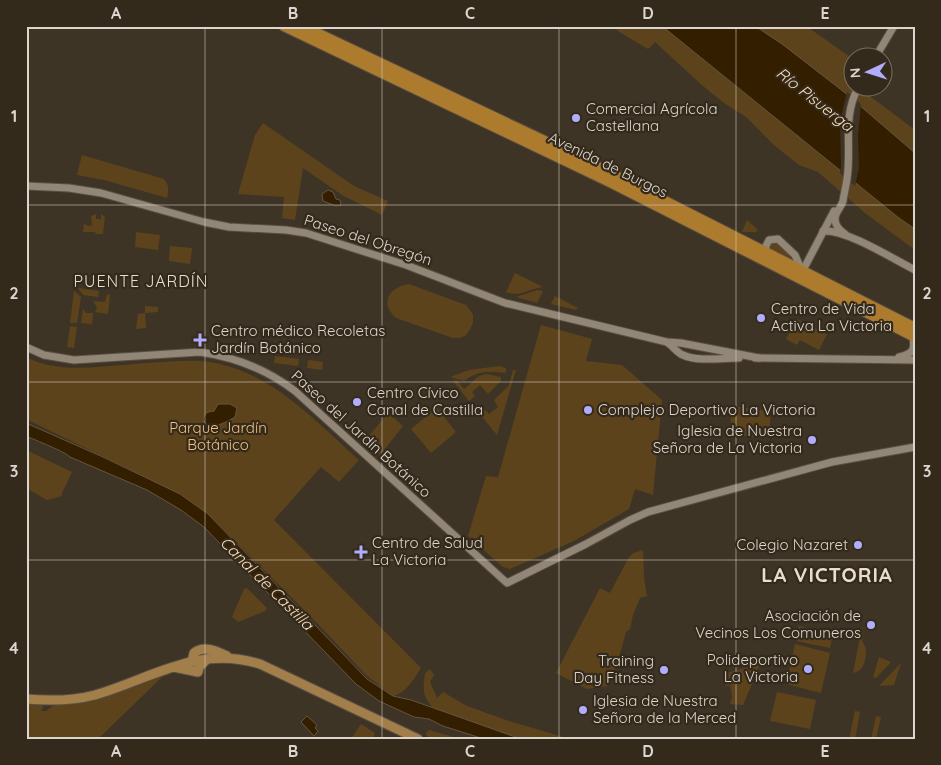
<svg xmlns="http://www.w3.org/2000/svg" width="941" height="765" viewBox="0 0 941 765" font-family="Quicksand,sans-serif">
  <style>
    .green { fill: #5d431c }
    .water { fill: #331e00; stroke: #66553e }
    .pier { fill: #3e3426 }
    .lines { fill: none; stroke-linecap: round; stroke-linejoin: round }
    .minor-casing { stroke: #594f44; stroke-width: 9 }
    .major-casing { stroke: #594f44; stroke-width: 11 }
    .highway-casing { stroke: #594f44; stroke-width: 12 }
    .minor { stroke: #928676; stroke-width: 7 }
    .major { stroke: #a27f4a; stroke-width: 9 }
    .highway { stroke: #ac7b2d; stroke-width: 10 }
    .grid { fill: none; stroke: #ddd6ce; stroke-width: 1; stroke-opacity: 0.55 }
    .poi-dot { fill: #b0aefa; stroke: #342a1c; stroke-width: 2 }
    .labels { text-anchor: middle; stroke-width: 4.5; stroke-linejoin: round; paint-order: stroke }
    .poi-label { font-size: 15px; fill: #ddd6ce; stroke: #342a1c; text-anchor: start }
    .street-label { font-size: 15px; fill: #ddd6ce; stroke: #342a1c }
    .park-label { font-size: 15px; fill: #f0c17e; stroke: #342a1c }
    .water-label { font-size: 16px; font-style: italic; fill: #f9dcb5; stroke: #342a1c }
    .neighbourhood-label { font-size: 16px; letter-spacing: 1px; fill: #eaddcc; stroke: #342a1c }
    .district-label { font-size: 20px; font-weight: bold; letter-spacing: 1px; fill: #eaddcc; stroke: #342a1c }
    .neatline { fill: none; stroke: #ddd6ce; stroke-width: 2 }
    .grid-label { font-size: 16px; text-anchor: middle; font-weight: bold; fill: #ddd6ce }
  </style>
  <rect width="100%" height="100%" fill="#3e3426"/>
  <g class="green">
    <polygon points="614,26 662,26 899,218 915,229 915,250 865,213 818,172 799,165 775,146 746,117 724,103 703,86 655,42 648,49 618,31"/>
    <path d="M 755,26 L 806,26 L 853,59 L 853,75 L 850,81 L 853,83 L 854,88 L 859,88 L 915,130 L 915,153 C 863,109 812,64 755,26 Z"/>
    <polygon points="263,123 354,186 388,201 382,215 342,195 303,168 295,220 282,218 284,197 238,194 255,135"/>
    <path d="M 82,155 L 164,179 C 169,185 169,190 167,198 L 104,180 L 77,175 Z"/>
    <path d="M 596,163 C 621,169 649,182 668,199 Z"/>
    <polygon points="96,214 96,219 101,219 101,214 105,217 103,234 97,234 94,232 83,232 84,224 89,226 92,225 91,216"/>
    <polygon points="747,220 758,230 756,232 742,232"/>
    <polygon points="136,232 160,235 158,250 135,247"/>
    <polygon points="774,242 778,243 794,258 794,262 769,251 772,243"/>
    <polygon points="170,246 192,248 190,264 169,261"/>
    <path d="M 515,273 L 543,287 C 530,288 518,298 506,292 Z"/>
    <path d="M 409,284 L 466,305 L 470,310 L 473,315 L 473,323 L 469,331 L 465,336 L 459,338 L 453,338 L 396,318 C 379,303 389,287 409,284 Z"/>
    <polygon points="78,288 99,291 98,297 83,295"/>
    <polygon points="537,290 543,291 537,303 516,297"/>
    <polygon points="74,291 81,297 77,323 70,323"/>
    <polygon points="107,294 110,295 108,314 95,312 97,307 93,301 105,302"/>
    <polygon points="555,296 578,308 576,310 551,304"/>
    <polygon points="145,306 158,307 158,312 145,313 146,328 136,329 138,314 145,313"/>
    <polygon points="83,309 86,313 93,313 92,324 81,323"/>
    <polygon points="797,319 827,334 819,350 800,340 797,345 786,339"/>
    <polygon points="541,325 592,339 586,361 622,365 662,400 653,495 635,489 629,509 574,541 510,569 503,567 468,536 486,476 498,477"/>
    <polygon points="70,326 77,327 74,348 67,347"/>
    <polygon points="275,356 299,359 298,366 274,363"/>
    <path d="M 26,357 C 57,373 91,367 124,365 C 149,363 175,360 200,361 C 266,366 313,419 359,460 L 339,482 L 321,467 L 274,520 L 421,668 C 414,679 406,693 393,696 L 367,676 L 317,623 L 208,514 L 180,494 L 26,419 Z"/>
    <polygon points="308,360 323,362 322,370 307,368"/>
    <path d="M 499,366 L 506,368 L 506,373 C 489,371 478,370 464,381 L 450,377 L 469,370 Z"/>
    <polygon points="513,370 516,370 497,435 478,412 483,408 489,414 498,407 494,400 509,385"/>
    <path d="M 487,374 L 501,377 L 501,381 L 488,394 L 480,385 L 472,392 L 475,396 L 469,401 L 453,381 L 457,380 L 464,389 C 473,383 475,375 487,374 Z"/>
    <path d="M 739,407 L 769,411 C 771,416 770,421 770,427 C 768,443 748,436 736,435 C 728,429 729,410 739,407 Z"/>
    <polygon points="437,408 456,432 431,453 411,429"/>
    <polygon points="388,413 403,426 380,455 364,442"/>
    <polygon points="26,450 72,472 62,493 62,496 47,500 26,488"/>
    <polygon points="643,550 644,578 647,596 640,598 633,615 630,629 626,632 619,658 608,686 587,689 556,673 600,588 610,593 629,557 633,553"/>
    <polygon points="247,588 267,608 265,611 238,622 232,617 244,589"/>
    <polygon points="799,626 833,634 830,648 796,641"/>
    <path d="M 862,627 C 863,632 863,634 862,639 C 862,643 866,646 866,650 C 866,660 864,671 853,673 Z"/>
    <polygon points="795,644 830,653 821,693 786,684"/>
    <polygon points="879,657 891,662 876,678 873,677"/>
    <polygon points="755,658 759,667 743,705 730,704 732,697 730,685 726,686 722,674 753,666 751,660"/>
    <polygon points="901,663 894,685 879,686"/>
    <path d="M 430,669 L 434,675 L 430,682 L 437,698 L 443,692 L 467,706 L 509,721 L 570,739 L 521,739 L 433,708 C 422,695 423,690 425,673 Z"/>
    <polygon points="171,670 170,674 162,677 98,739 26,739 26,701 42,705 43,707 41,711 46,711 54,705 66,703"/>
    <polygon points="777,692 816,700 810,729 770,721"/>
    <polygon points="855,711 860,712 855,739 849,739"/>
    <polygon points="876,716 881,717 876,739 871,739"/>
    <polygon points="361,724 375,733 373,739 351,739"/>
    <polygon points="429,730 460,739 431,739 427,736 426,733"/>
  </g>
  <g class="water">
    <polygon points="662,26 755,26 782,44 844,92 915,153 915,229 899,218"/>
    <polygon points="328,190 333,192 336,199 340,200 341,205 336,206 323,201 322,194"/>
    <path d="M 218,404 L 230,404 L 237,408 L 235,417 C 226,422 216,428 206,425 L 203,419 C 205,412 208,412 214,411 Z"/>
    <path d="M 26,423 L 105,458 L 180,494 L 208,514 L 367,679 L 393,696 L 411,700 L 521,739 L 484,739 L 443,726 L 429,719 L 414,717 L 379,701 L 356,684 L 204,527 L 181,510 L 147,490 L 70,457 C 66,452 35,440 26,436 Z"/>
    <polygon points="307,716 317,725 315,728 318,731 314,736 301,722"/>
  </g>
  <polygon class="pier" points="847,92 861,104 858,135 859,167 855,186 840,173 841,166 840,121"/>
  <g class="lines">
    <g class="minor-casing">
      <g id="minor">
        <polyline points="875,58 894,26"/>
        <polyline points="26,186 69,188 101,193 204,222 229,227 286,230 306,233 406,265 505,303 667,342 681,343 759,358"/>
        <path d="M 823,231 C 846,229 893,259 915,270"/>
        <path d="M 845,234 C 839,230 835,226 835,219 C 835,212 841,208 843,201 C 844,194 846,186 847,179 C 852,148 842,117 858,88"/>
        <polyline points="765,254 766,246 769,240 778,239 795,255 802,271"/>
        <polyline points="801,274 834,211"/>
        <path d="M 668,343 C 673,346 677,353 683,355 C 697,362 724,358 739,358"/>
        <path d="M 26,347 L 44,355 L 74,360 L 200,352 C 235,357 266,369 295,391 L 507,583 L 586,544 L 630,520 L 648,512 L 832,462 L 915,447"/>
        <path d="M 899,357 C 913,354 915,350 913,337"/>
        <polyline points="755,358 915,360"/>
      </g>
    </g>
    <g class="major-casing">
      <g id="major">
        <path d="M 192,661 L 194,653 C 204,645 216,651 227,656"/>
        <polyline points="174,667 198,672 199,667 207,659"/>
        <path d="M 26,699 C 49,701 72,701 95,695 C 153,678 197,645 260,664 L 418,739"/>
      </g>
    </g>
    <g class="highway-casing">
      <g id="highway">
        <polyline points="284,26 610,182 915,337"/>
        <polyline points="302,26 572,154 915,328"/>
      </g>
    </g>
    <use href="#minor" class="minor"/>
    <use href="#major" class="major"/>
    <use href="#highway" class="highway"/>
  </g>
  <path class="grid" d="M 205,26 L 205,739M 382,26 L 382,739M 559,26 L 559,739M 736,26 L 736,739M 26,205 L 915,205M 26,382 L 915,382M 26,560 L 915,560"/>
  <g class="poi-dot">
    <circle cx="576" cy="118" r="5"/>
    <circle cx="761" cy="318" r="5"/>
    <path d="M197.5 332.5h5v5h5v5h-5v5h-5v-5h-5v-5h5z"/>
    <circle cx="357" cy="402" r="5"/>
    <circle cx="588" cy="410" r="5"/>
    <circle cx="812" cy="440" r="5"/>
    <circle cx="858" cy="545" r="5"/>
    <path d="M358.5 544.5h5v5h5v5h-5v5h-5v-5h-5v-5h5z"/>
    <circle cx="871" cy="625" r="5"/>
    <circle cx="808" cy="669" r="5"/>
    <circle cx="664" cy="670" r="5"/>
    <circle cx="583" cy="710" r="5"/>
  </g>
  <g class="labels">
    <g class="poi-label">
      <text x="586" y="114">Comercial Agrícola<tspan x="586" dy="17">Castellana</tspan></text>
      <text x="771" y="314">Centro de Vida<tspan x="771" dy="17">Activa La Victoria</tspan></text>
      <text x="211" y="336">Centro médico Recoletas<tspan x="211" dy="17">Jardín Botánico</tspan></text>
      <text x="367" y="398">Centro Cívico<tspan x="367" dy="17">Canal de Castilla</tspan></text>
      <text x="598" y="415">Complejo Deportivo La Victoria</text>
      <text x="802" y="436" text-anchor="end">Iglesia de Nuestra<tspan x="802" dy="17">Señora de La Victoria</tspan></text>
      <text x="372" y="548">Centro de Salud<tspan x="372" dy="17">La Victoria</tspan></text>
      <text x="848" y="550" text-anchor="end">Colegio Nazaret</text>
      <text x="861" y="621" text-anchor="end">Asociación de<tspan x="861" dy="17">Vecinos Los Comuneros</tspan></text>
      <text x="798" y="665" text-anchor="end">Polideportivo<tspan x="798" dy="17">La Victoria</tspan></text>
      <text x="654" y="666" text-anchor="end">Training<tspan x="654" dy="17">Day Fitness</tspan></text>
      <text x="593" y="706">Iglesia de Nuestra<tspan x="593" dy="17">Señora de la Merced</tspan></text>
    </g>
    <g class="street-label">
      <text transform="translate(608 165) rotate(26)" y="5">Avenida de Burgos</text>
      <text transform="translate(368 240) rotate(18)" y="5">Paseo del Obregón</text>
      <text transform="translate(361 434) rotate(42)" y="5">Paseo del Jardín Botánico</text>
    </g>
    <g class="park-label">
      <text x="218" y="433">Parque Jardín<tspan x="218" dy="17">Botánico</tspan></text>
    </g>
    <g class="water-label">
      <text transform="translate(815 99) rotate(38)" y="6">Río Pisuerga</text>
      <text transform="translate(267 583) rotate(45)" y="6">Canal de Castilla</text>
    </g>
    <g class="neighbourhood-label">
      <text x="141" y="287">PUENTE JARDÍN</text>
    </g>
    <g class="district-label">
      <text x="827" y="582">LA VICTORIA</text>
    </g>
  </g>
  <rect width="941" height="765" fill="none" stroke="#342a1c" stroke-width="55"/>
  <g transform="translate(868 72) rotate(266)"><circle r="24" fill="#342a1c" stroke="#786f63"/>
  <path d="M0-4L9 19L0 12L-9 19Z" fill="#b0aefa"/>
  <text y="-8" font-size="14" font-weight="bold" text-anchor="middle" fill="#ddd6ce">N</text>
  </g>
  <rect x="28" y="28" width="886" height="710" class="neatline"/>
  <g class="grid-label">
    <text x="116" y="19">A</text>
    <text x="293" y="19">B</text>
    <text x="470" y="19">C</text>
    <text x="648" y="19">D</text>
    <text x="825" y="19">E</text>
    <text x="14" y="122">1</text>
    <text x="927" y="122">1</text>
    <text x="14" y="299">2</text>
    <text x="927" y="299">2</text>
    <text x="14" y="477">3</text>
    <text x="927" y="477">3</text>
    <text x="14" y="654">4</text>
    <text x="927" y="654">4</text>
    <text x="116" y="757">A</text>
    <text x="293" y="757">B</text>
    <text x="470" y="757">C</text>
    <text x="648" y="757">D</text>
    <text x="825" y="757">E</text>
  </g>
</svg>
